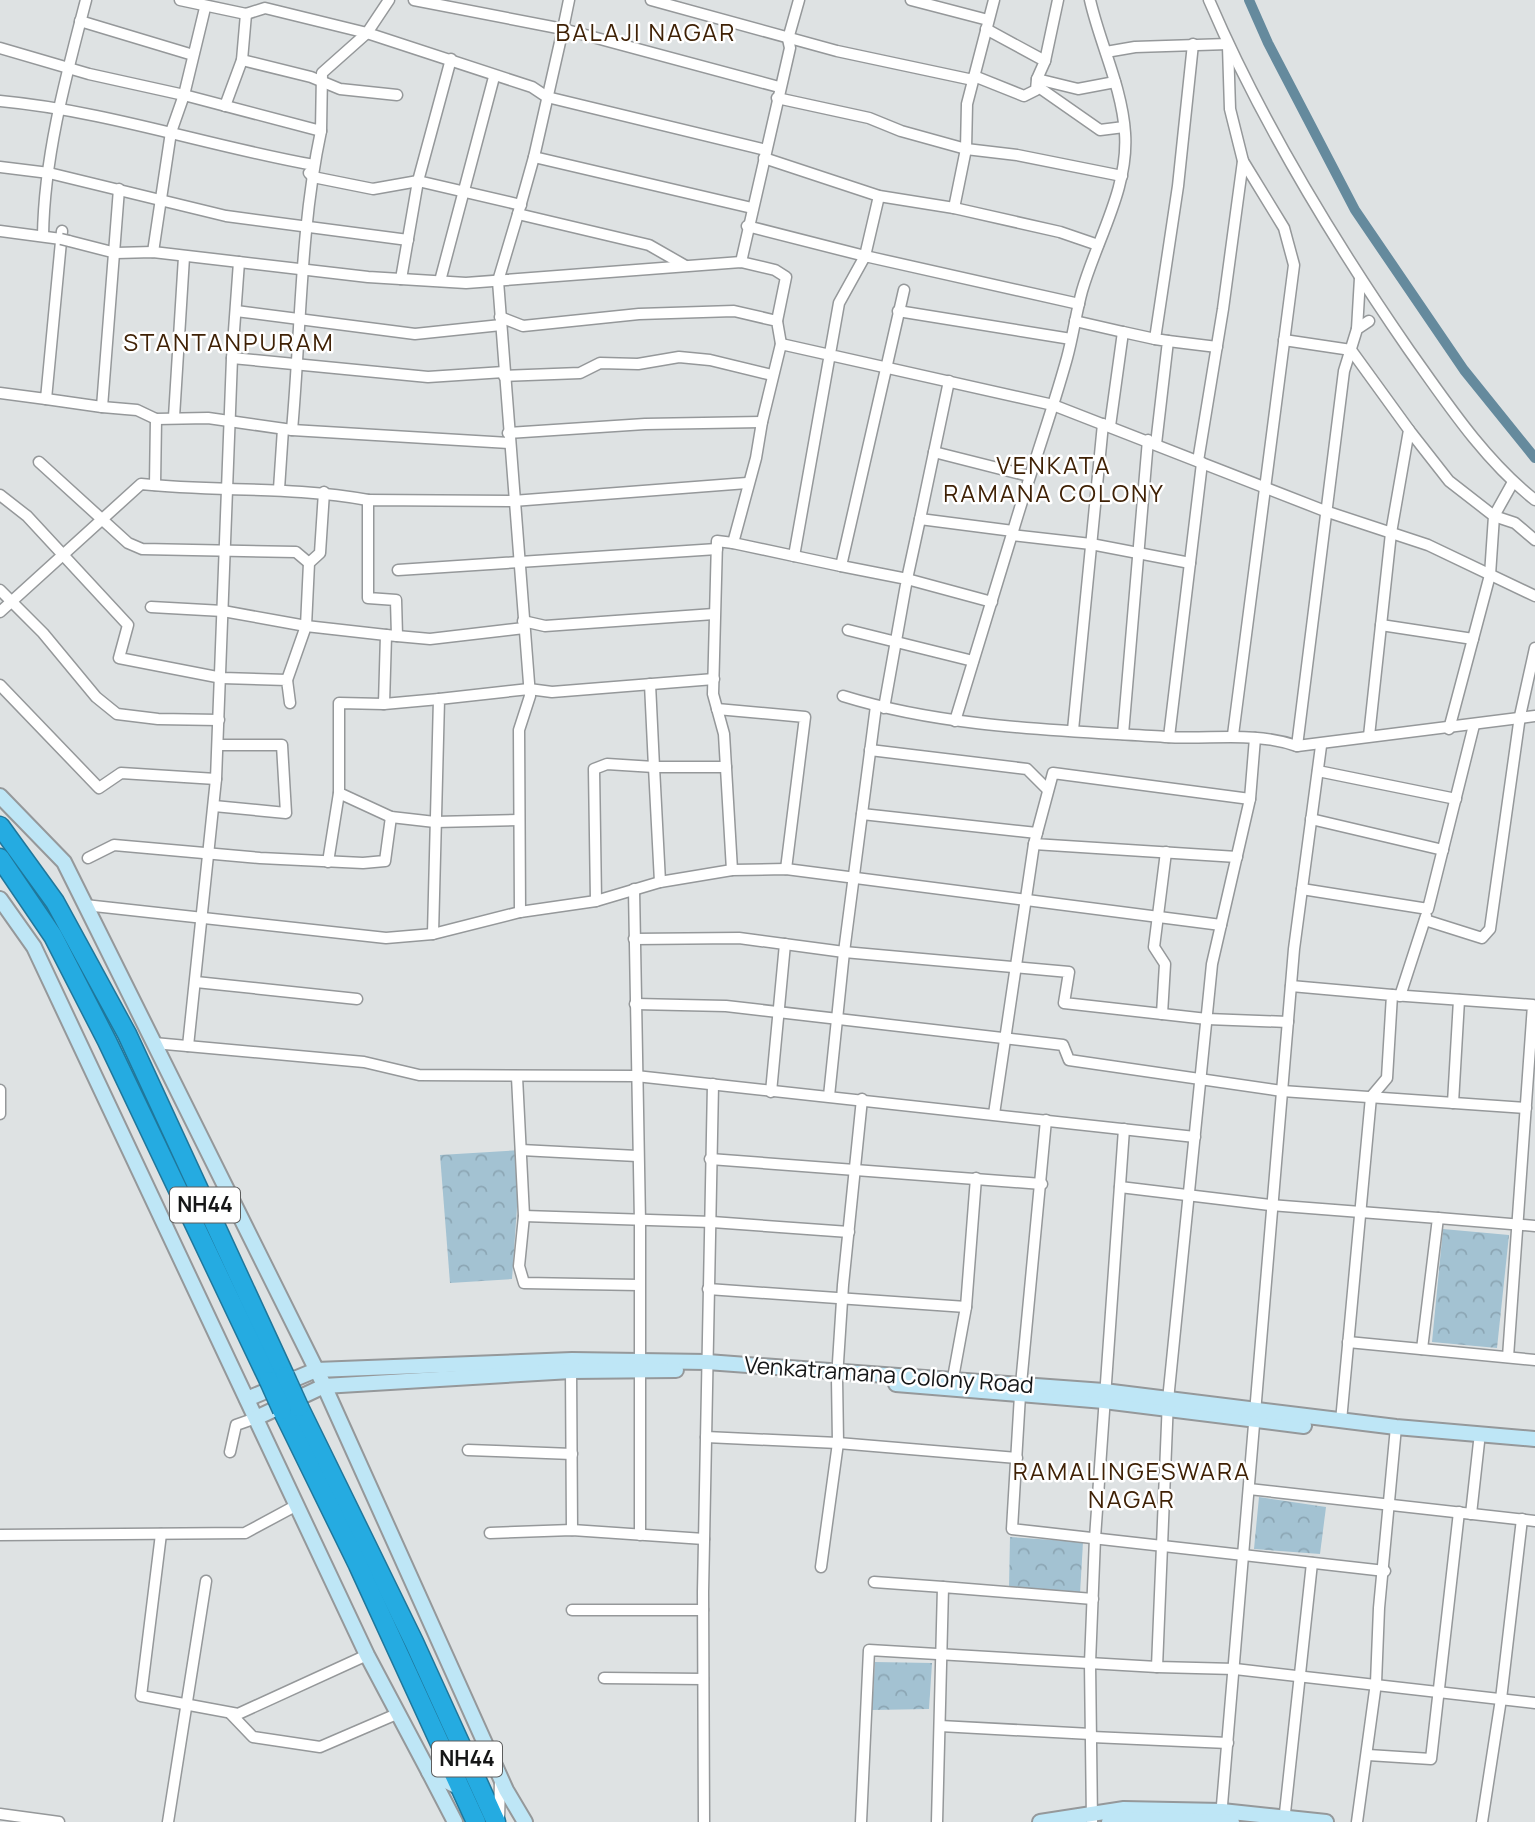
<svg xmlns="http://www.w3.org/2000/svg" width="1535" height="1822" viewBox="0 0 1535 1822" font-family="Manrope,sans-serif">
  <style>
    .forest { fill: url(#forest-crowns) }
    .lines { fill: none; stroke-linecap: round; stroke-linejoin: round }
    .canal { stroke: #658a9d; stroke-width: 10 }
    .street-casing { stroke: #95989a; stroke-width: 13 }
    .secondary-casing { stroke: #95989a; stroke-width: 18 }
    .highway-casing { stroke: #20779b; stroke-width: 21 }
    .street { stroke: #fff; stroke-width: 10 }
    .secondary { stroke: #bee6f6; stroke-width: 14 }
    .highway { stroke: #25abe1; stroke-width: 18 }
    .street-bridge-casing { stroke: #95989a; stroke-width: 13; stroke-linecap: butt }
    .highway-bridge-casing { stroke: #20779b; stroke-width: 21; stroke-linecap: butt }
    .street-bridge { stroke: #fff; stroke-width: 10 }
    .highway-bridge { stroke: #25abe1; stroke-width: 18 }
    .labels { text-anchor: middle; stroke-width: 5; stroke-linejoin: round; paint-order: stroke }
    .shield { fill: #fff; stroke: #5c5d5d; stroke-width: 2 }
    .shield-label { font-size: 21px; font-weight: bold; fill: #161718 }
    .street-label { font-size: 23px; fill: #161718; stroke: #fff }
    .neighbourhood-label { font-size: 24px; letter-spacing: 2px; fill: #3f2105; stroke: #fff }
  </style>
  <defs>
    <pattern id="forest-crowns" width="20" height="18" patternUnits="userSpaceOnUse" patternTransform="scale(1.75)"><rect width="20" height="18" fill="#a3c2d2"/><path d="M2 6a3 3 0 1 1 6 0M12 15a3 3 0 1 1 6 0" fill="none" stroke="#8ca6b4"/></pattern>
  </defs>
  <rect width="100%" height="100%" fill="#dee2e3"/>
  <g class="forest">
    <polygon points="521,1150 512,1279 450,1283 440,1155"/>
    <polygon points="1443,1229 1509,1235 1497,1348 1432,1342"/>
    <polygon points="1259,1497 1326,1507 1320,1554 1254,1549"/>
    <polygon points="1010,1537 1083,1542 1080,1594 1009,1588"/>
    <polygon points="875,1662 932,1663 929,1709 872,1710"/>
  </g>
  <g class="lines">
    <polyline class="canal" points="1249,0 1268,43 1355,210 1464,370 1535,458"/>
    <g class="street-casing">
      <g id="street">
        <polyline points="389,0 367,33 532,87 547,97 766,150"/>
        <polyline points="414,0 563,29 534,157 752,208"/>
        <polyline points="569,0 563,29 779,87"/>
        <polyline points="651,0 837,51 973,80"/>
        <polyline points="911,0 988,20"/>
        <path d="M 1209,0 C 1262,124 1333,240 1409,350 C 1446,402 1484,460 1535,500"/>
        <polyline points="80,21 193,55"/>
        <polyline points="0,48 89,74 184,95 205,8"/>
        <polyline points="1106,52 1135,47 1228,44"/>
        <polyline points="451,59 418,181 521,205"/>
        <polyline points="242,60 311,77 340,89 397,95"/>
        <polyline points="1045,61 1058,0"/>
        <polyline points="974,76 1024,96 1036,90 1037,79 1045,61 986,29"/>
        <polyline points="1037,79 1078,89 1115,82"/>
        <polyline points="1037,86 1100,130 1124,127"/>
        <polyline points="777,98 869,118 901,131 966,149 1017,155 1122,176"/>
        <path d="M 0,101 C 107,111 208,146 314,165"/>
        <polyline points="225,106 242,60 246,14"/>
        <polyline points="534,157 518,214 649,245 684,265"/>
        <polyline points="764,158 879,196 954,208 966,149 967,104 994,0"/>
        <polyline points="0,167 49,173 226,216 408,240"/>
        <polyline points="309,173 313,177 373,189 418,181 401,279"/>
        <polyline points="954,208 1060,232 1098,245"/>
        <polyline points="747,226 865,256 879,196"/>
        <polyline points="0,231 61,239"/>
        <path d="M 43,236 C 44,157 66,76 86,0"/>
        <polyline points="69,241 116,253 153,252 368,277 466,283 741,262 775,270 786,277 777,321"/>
        <polyline points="153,252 171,132 184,95 321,131 322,73 367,33 265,8 246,14 180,0"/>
        <polyline points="239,262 232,358 428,377 504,372"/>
        <polyline points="741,262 790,48 788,39 799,0"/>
        <polyline points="440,281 494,77"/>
        <polyline points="1079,304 865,256 839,303 794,556 733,543 756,458 762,422 781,344 1053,405 1325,511 1428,545 1535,596"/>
        <polyline points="236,311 415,334 501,325"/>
        <polyline points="898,311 1071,339"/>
        <polyline points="500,317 523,326 639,314 734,311 777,321 781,344"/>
        <polyline points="1075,321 1123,332 1110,426"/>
        <polyline points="1357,329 1360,278"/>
        <polyline points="1123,332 1155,339"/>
        <polyline points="1284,340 1351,350 1409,430 1391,533 1369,736"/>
        <polyline points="1168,341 1217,347"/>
        <polyline points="504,376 580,373 600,363 638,364 679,357 710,360 772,375"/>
        <polyline points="949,381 920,519 1013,531 955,721"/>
        <polyline points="0,393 46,399 62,231"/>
        <polyline points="46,399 102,407 119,189"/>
        <polyline points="102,407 137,410 156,419 208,418 292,430 509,443"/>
        <polyline points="174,417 184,257"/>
        <path d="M 292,430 C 301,330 300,229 321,131"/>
        <polyline points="1409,430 1449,481 1494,516 1490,575 1449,729"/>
        <polyline points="508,433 645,424 762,422"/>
        <polyline points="1156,444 1168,341 1155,339 1178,186 1193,44"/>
        <polyline points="934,452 1029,476"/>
        <polyline points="1198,461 1223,309 1243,161 1230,109 1228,46"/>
        <polyline points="39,462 128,543 142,549 296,552 309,563"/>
        <polyline points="1513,482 1494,516 1515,523 1535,540"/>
        <polyline points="155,485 156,419"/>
        <polyline points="279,489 283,429"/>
        <polyline points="0,495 27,516 128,625 119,658 222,678 287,680 290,703"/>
        <polyline points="920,519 907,579 992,602"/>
        <path d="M 1013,531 C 1030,473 1051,416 1067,358 C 1073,336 1076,313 1082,291 C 1097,239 1129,188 1125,133 C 1122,87 1100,44 1090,0"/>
        <polyline points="1012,535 1091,544 1190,563"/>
        <polyline points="794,556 841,566"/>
        <polyline points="398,570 717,549"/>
        <polyline points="0,590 43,633 96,697 117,714 158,719 219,720"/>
        <polyline points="151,607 223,611 306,626 309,563 320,553 324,492"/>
        <path d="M 0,612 L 141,484 C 217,492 293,486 368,500"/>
        <polyline points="523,621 545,626 714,614"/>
        <polyline points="1381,625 1473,639"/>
        <polyline points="848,630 973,661"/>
        <polyline points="397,636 396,600 368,598 368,500 513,501 747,483"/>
        <polyline points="287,680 306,626 386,635"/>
        <polyline points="0,685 99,788 121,773 216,779"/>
        <path d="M 843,696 C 946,728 1058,730 1165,737 C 1210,740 1254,731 1297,746 L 1535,716"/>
        <polyline points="384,704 439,699"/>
        <polyline points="884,708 907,579 841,566 904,290"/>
        <polyline points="717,709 805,717 786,869"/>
        <polyline points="1073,730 1103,424"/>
        <polyline points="1123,734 1148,440"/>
        <polyline points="1233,735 1294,265 1284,228 1243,161"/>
        <polyline points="1169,737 1202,463"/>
        <polyline points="1297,746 1344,371 1357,329 1369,321"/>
        <polyline points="870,750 1027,769 1048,790"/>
        <polyline points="1318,771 1456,799"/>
        <polyline points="214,806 286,813 282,745 218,745"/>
        <polyline points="862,814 1037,833"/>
        <polyline points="1311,819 1443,850"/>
        <polyline points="519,820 435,822 391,817 339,793 339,703 384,704 386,635 430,639 524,628"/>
        <polyline points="1237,857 1034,844 1053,773 1250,799"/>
        <polyline points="88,858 114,845 260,858 363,863 385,861 391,817"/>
        <polyline points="328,862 339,793"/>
        <polyline points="732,870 724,734 713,694 717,541 733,543"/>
        <polyline points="660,882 654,767 726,767"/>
        <polyline points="634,889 640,1222 640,1535"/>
        <polyline points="1302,889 1428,909 1474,725"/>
        <polyline points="596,901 594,769 607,764 654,767 650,684"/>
        <polyline points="85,905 386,938 433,934 520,912 519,730 530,696 498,281 518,214"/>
        <polyline points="520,912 596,901 660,882 732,870 786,869 1221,925"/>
        <polyline points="1425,920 1482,938 1490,929 1520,716 1535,648"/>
        <polyline points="433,934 439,699 529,689 552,692 714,679"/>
        <polyline points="634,939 739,938 844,952 1069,972 1064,1003 1207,1019 1288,1022"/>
        <polyline points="196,982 357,999"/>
        <polyline points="1291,986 1392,995 1387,1078 1371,1097 1341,1421"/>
        <polyline points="1392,995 1533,1005 1508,1357"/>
        <polyline points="1400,996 1426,916"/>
        <polyline points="635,1004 726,1006 1063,1045 1069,1060 1282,1091 1526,1108"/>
        <polyline points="1162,1014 1165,964 1154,947 1166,852"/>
        <polyline points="154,1043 364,1062 419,1075 636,1076 1195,1137"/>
        <polyline points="188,1046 216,779 232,358"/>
        <polyline points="517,1077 524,1216 519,1266 524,1283 639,1285"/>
        <polyline points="0,1090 0,1114"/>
        <polyline points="771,1092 785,944"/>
        <polyline points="829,1096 844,952 876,706"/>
        <polyline points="1453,1103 1459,1000"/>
        <polyline points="994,1114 1034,844"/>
        <polyline points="1046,1120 1020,1395 1012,1529 1385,1571"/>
        <polyline points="521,1150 637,1156"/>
        <polyline points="710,1159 1042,1184"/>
        <polyline points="1120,1187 1270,1205 1438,1218 1422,1349"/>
        <polyline points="524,1216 712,1222 849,1232"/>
        <polyline points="1438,1218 1535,1226"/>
        <polyline points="708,1289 966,1307"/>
        <polyline points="1348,1342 1535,1360"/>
        <polyline points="571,1368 572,1530"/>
        <polyline points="953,1378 966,1307 976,1178"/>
        <polyline points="706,1437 838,1443 1017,1458"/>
        <polyline points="468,1450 572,1454"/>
        <polyline points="230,1452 236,1425 256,1418"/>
        <polyline points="1249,1489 1535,1521"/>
        <polyline points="1471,1514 1479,1442"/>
        <polyline points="490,1533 572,1530 704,1539"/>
        <polyline points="161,1534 141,1696 238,1714 367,1655"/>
        <polyline points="0,1535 245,1533 297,1505"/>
        <polyline points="821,1567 838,1443 837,1378 843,1285 862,1099"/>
        <polyline points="874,1582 943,1587"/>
        <polyline points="572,1610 703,1610"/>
        <polyline points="1157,1667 1168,1400 1212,964 1250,799 1255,738"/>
        <polyline points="604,1678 703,1679"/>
        <polyline points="230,1713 253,1737 320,1747 399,1713"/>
        <polyline points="940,1726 1091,1734"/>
        <polyline points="1092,1737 1228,1743"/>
        <polyline points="1368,1755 1431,1759 1459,1512"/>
        <polyline points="0,1814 59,1822"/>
        <polyline points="1221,1817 1294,949 1321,746"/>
        <polyline points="499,1819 500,1781"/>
        <polyline points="168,1822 206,1581"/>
        <polyline points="704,1822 703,1592 713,1084"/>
        <polyline points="861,1822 869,1650 1157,1667 1235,1669 1535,1703"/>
        <polyline points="937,1822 943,1587 1093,1599"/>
        <polyline points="1092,1822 1090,1663 1095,1538 1124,1129"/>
        <polyline points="1284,1822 1312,1563"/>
        <polyline points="1357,1822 1376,1683 1379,1608 1396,1427"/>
        <polyline points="1482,1822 1501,1699 1522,1519"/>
      </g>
    </g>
    <g class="secondary-casing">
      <g id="secondary">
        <polyline points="0,796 64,862 322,1381 506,1790 525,1822"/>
        <polyline points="0,899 34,947 367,1655 429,1772 460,1788"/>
        <polyline points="896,1384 1104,1401 1304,1426"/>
        <polyline points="247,1399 316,1370 572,1360 707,1362 1104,1391 1396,1427 1535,1439"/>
        <polyline points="256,1418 324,1386 571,1371 676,1370"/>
        <polyline points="429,1772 455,1822"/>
        <polyline points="1040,1822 1124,1809 1222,1811 1326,1822"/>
        <polyline points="1109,1822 1127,1819 1232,1822"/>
      </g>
    </g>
    <g class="highway-casing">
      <g id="highway">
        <polyline points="0,826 55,902 127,1034 285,1376"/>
        <polyline points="0,858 53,936 107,1041 269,1381"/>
        <polyline points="299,1407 414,1642 496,1822"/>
        <polyline points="282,1410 358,1565 476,1822"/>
      </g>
    </g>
    <use href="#street" class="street"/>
    <use href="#secondary" class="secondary"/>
    <use href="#highway" class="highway"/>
    <g class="street-bridge-casing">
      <polyline id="street-bridge" points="61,239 69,241"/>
    </g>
    <g class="highway-bridge-casing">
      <g id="highway-bridge">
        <polyline points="285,1376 299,1407"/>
        <polyline points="269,1381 282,1410"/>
      </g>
    </g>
    <use href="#street-bridge" class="street-bridge"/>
    <use href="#highway-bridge" class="highway-bridge"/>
  </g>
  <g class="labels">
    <g class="shield">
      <rect x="170" y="1187.5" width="70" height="35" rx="5"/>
      <rect x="432" y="1741.5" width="70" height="35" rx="5"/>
    </g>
    <g class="shield-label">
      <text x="205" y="1212">NH44</text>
      <text x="467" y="1766">NH44</text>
    </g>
    <g class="street-label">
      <text transform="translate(889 1375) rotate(4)" y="8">Venkatramana Colony Road</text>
    </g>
    <g class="neighbourhood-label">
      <text x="646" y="41">BALAJI NAGAR</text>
      <text x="229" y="351">STANTANPURAM</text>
      <text x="1054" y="474">VENKATA<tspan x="1054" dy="28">RAMANA COLONY</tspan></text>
      <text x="1132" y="1480">RAMALINGESWARA<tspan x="1132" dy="28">NAGAR</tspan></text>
    </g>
  </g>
</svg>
